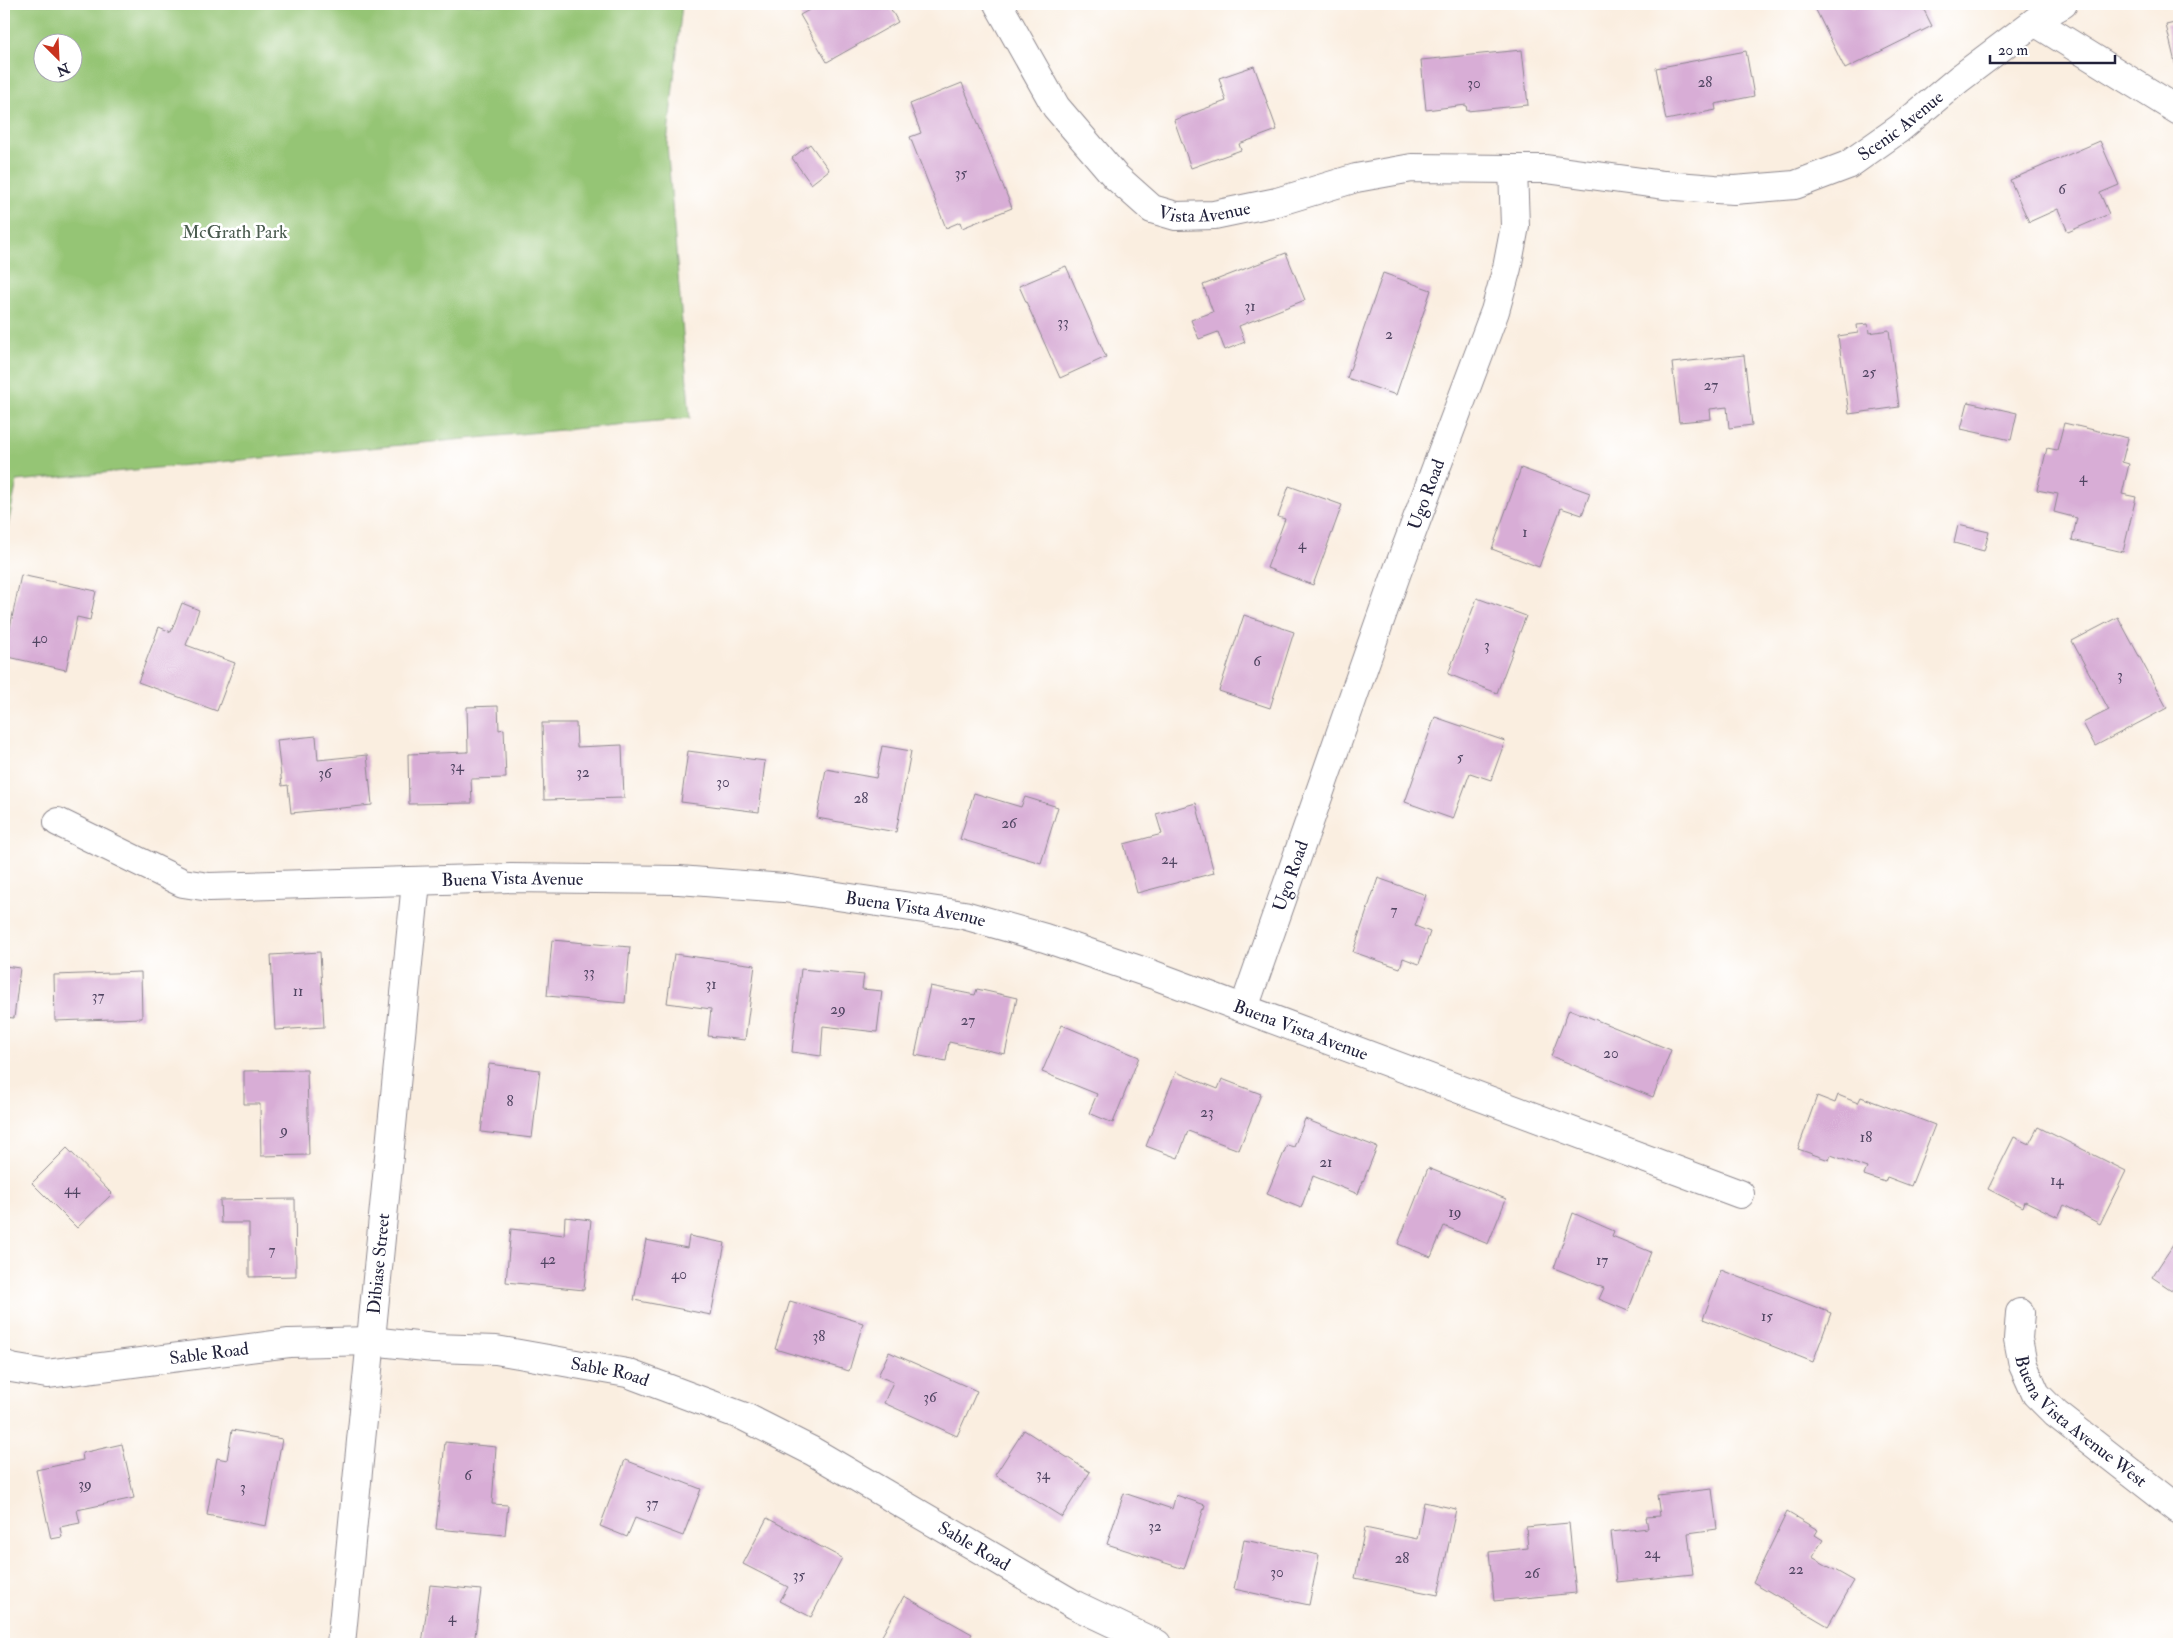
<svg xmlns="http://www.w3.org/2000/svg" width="2183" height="1648" viewBox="0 0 2183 1648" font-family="'IM FELL Double Pica',serif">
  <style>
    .green { fill: #95c574; stroke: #5c7458; fill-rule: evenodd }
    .building { fill: #d8add6 }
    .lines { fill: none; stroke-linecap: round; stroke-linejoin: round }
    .minor-casing { stroke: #8e888e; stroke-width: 30 }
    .minor { stroke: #fff; stroke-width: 28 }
    .labels { text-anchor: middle; stroke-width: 5; stroke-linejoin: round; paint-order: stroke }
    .number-label { font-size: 15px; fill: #504562 }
    .street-label { font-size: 18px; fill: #22223b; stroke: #fff }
    .park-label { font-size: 18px; fill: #4a5b4f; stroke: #fff }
  </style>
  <rect width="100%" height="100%" fill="#fff"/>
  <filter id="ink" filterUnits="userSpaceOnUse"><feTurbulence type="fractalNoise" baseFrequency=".02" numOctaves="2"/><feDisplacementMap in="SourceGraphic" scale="10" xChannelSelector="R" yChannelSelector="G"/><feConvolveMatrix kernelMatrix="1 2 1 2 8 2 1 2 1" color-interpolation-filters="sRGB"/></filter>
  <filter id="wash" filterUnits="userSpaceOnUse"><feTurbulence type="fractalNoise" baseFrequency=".0096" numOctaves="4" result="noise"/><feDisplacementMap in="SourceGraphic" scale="20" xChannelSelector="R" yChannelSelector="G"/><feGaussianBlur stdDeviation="1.12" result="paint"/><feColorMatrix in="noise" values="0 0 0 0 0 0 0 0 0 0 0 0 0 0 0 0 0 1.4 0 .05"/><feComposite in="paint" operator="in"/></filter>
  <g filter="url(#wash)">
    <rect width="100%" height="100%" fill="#faeee0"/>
    <path class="green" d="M 4,4 L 682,4 L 667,144 L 690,418 L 17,481 L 4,545 ZM 42,42 L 72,42 L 72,72 L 42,72 Z"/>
    <g id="blocks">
      <g class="building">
        <polygon points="820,4 888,4 898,22 827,62 800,15"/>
        <polygon points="1813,4 1850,4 1852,8 1862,4 1921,4 1932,26 1845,69"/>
        <polygon points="2179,22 2179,71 2177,71 2166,25"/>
        <polygon points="1522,50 1528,105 1467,111 1466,105 1426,110 1421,60"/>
        <polygon points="1746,51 1754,96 1715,104 1716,110 1666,120 1656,68"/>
        <polygon points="1254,66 1277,130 1239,144 1241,150 1191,168 1174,120 1226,101 1219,78"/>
        <polygon points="962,83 1012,208 962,228 960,222 946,228 910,137 921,133 910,104"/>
        <polygon points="2100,141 2119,185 2100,193 2109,214 2068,232 2058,209 2029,222 2010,180"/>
        <polygon points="810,144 829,170 811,184 792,158"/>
        <polygon points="2179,242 2179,254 2174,251"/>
        <polygon points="1286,253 1305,300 1239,326 1245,342 1225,350 1218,332 1199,339 1191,320 1213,312 1203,285"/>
        <polygon points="1066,266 1106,357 1060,378 1019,286"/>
        <polygon points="1383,273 1431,290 1396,395 1347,378"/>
        <polygon points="1868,324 1869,333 1889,330 1899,407 1849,414 1838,336 1858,333 1857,325"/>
        <polygon points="1744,355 1752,425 1729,428 1727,407 1710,409 1711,419 1679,422 1672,363"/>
        <polygon points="1968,402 2017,413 2011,440 1961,429"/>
        <polygon points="2064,423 2128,438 2122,462 2129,464 2122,494 2136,497 2123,552 2072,540 2077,518 2054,512 2058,494 2037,490 2047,448 2057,450"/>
        <polygon points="1521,468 1590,493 1582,515 1561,508 1539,567 1492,549"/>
        <polygon points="1289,486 1342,505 1313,585 1267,568 1285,519 1278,517"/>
        <polygon points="1958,525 1989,532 1984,551 1954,543"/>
        <polygon points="21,575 96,591 90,620 77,617 66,670 4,656"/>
        <polygon points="1477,598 1526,616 1497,693 1448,674"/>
        <polygon points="182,603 199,610 186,645 235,663 217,711 138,682 159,627 171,632"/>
        <polygon points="1244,615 1294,632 1270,708 1219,691"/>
        <polygon points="2118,617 2167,708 2095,746 2083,723 2109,710 2072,641"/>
        <polygon points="498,706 499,730 504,729 506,778 471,779 472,803 409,804 408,754 468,752 467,707"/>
        <polygon points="1435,717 1505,741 1491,780 1470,773 1453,819 1405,802"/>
        <polygon points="542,723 576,723 577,747 622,745 624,798 544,800"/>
        <polygon points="316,736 318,760 367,755 372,805 291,813 288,785 282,786 277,740"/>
        <polygon points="882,746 911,751 896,832 817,818 826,769 876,778"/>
        <polygon points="688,751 765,761 759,812 681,802"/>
        <polygon points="974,793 1021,807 1025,797 1058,807 1041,863 960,839"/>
        <polygon points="1196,803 1214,873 1137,893 1124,844 1162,834 1156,814"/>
        <polygon points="1378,878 1426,895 1415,926 1430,932 1419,964 1403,958 1400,968 1353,952"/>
        <polygon points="552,940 630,947 625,1003 547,996"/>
        <polygon points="320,952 324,1027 275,1030 271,955"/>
        <polygon points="674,954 755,965 745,1040 708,1036 711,1009 667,1003"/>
        <polygon points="4,966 20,968 14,1018 4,1017"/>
        <polygon points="801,969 864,975 862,989 882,991 877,1032 823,1026 821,1056 792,1052"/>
        <polygon points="141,972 142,1018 55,1021 54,975"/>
        <polygon points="930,986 975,995 977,989 1017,998 1005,1054 949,1042 946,1061 915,1055"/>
        <polygon points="1569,1009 1671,1050 1653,1097 1551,1056"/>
        <polygon points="1062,1025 1139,1057 1113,1123 1089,1113 1097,1094 1042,1072"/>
        <polygon points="489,1064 540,1070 532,1138 481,1132"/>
        <polygon points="307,1070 309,1155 261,1156 260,1104 244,1104 244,1071"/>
        <polygon points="1176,1072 1218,1089 1222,1079 1261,1094 1239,1150 1188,1131 1178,1158 1146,1146"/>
        <polygon points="1838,1095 1858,1103 1861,1097 1935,1125 1911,1186 1887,1177 1885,1182 1864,1175 1867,1168 1831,1155 1829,1160 1798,1149 1817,1096 1835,1103"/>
        <polygon points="1305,1119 1377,1147 1358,1194 1313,1176 1301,1208 1267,1194 1287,1145 1294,1147"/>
        <polygon points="2038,1127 2126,1171 2100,1224 2064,1205 2058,1217 2025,1201 2023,1207 1988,1189 2014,1137 2029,1144"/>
        <polygon points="67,1148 112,1194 77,1228 32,1183"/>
        <polygon points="1428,1168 1506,1199 1488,1244 1444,1226 1431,1257 1398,1244"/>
        <polygon points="295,1199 296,1276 249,1277 249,1223 221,1223 220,1200"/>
        <polygon points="1573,1213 1614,1231 1612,1236 1651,1252 1628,1311 1599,1299 1604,1288 1554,1268"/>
        <polygon points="565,1217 591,1220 584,1290 506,1282 511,1229 564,1235"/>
        <polygon points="689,1236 725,1243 711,1315 634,1300 646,1240 687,1248"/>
        <polygon points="2179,1236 2179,1295 2152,1277"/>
        <polygon points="1721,1270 1831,1313 1813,1362 1703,1319"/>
        <polygon points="790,1301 863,1323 849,1371 775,1349"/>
        <polygon points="889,1352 977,1391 957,1436 884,1403 893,1382 878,1376"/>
        <polygon points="232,1430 282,1439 266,1526 207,1515 217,1458 227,1460"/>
        <polygon points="1024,1430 1090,1472 1062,1517 995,1475"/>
        <polygon points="445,1442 496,1447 492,1504 508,1505 505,1535 436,1529"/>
        <polygon points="122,1444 134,1498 77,1510 80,1523 60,1527 62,1537 51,1539 36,1470 83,1460 82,1453"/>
        <polygon points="625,1460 701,1489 683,1536 635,1518 627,1537 600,1526"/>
        <polygon points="1712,1489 1717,1529 1688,1533 1693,1574 1617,1582 1611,1532 1648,1528 1646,1517 1660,1516 1657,1495"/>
        <polygon points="1124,1493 1172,1509 1176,1495 1205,1505 1184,1569 1107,1544"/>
        <polygon points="1424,1502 1456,1509 1438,1595 1355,1578 1365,1528 1417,1539"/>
        <polygon points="1787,1512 1818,1530 1815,1535 1823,1540 1812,1557 1854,1581 1828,1626 1753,1582"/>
        <polygon points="767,1518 842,1558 811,1617 780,1601 788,1587 743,1564"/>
        <polygon points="1569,1523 1576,1593 1494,1601 1489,1552 1528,1548 1526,1527"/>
        <polygon points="1244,1540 1319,1555 1309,1605 1234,1589"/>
        <polygon points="430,1585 481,1590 474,1644 422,1644"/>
        <polygon points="904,1596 972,1634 966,1644 881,1644 878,1643"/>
      </g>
    </g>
  </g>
  <g filter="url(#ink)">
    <use href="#blocks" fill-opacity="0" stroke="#8e888e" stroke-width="1"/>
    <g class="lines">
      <g class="minor-casing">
        <g id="minor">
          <path id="s1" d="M 998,4 L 1056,107 L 1115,176 L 1152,209 L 1176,216 L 1214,215 L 1277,202 L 1356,178 L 1412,168 L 1513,169"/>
          <polyline points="2035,22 2179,111"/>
          <path id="s2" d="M 58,822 L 183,883 L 209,887 L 511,878 L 679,880 L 784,888 L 964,915 L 1045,938 L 1154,975 L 1740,1194"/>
          <path id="s3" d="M 1244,1008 L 1397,572 L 1495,311 L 1507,268 L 1515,226 L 1513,169 L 1546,169 L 1664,185 L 1715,189 L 1734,190 L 1795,185 L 1848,165 L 1899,129 L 1959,79 L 2045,14 L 2063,4"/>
          <path id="s4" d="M 2020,1313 L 2018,1339 L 2023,1365 L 2036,1394 L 2056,1414 L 2179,1510"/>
          <path id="s5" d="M 4,1364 L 11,1368 L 47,1374 L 289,1343 L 371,1341 L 434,1348 L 496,1350 L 627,1373 L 745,1417 L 812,1451 L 1075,1605 L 1157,1644"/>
          <path id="s6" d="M 341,1644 L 416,882"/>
        </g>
      </g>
      <use href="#minor" class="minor"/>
    </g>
  </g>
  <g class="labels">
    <g class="number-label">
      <text x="1705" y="87">28</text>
      <text x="1474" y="88">30</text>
      <text x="961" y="178">35</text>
      <text x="2062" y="194">6</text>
      <text x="1250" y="311">31</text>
      <text x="1063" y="327">33</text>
      <text x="1389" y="339">2</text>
      <text x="1869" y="377">25</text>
      <text x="1711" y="390">27</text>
      <text x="2083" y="482">4</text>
      <text x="1525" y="537">1</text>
      <text x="1302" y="549">4</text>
      <text x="40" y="643">40</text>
      <text x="1487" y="650">3</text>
      <text x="1257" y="666">6</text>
      <text x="2120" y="680">3</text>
      <text x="1460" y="762">5</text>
      <text x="457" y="771">34</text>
      <text x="583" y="777">32</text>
      <text x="325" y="778">36</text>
      <text x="723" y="787">30</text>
      <text x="861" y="803">28</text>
      <text x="1009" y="828">26</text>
      <text x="1169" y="864">24</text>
      <text x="1394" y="915">7</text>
      <text x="589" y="977">33</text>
      <text x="711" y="989">31</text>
      <text x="298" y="996">11</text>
      <text x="98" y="1001">37</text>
      <text x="838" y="1014">29</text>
      <text x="968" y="1025">27</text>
      <text x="1611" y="1058">20</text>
      <text x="510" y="1106">8</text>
      <text x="1207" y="1117">23</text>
      <text x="284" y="1135">9</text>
      <text x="1866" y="1142">18</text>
      <text x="1326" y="1167">21</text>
      <text x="2057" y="1185">14</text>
      <text x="72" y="1194">44</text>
      <text x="1455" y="1217">19</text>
      <text x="272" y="1255">7</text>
      <text x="548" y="1264">42</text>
      <text x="1602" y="1265">17</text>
      <text x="679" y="1279">40</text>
      <text x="1767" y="1321">15</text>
      <text x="819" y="1341">38</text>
      <text x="930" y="1402">36</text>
      <text x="1043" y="1479">34</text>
      <text x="468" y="1480">6</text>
      <text x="85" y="1489">39</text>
      <text x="243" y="1492">3</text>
      <text x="652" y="1508">37</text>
      <text x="1155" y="1531">32</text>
      <text x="1652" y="1558">24</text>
      <text x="1402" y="1563">28</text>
      <text x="1796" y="1574">22</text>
      <text x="1277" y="1577">30</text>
      <text x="1532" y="1578">26</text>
      <text x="799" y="1580">35</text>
      <text x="452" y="1622">4</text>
    </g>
    <g class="street-label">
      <text dy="6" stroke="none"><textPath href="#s3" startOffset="1291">Scenic Avenue</textPath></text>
      <text dy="6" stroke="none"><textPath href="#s1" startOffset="312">Vista Avenue</textPath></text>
      <text dy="6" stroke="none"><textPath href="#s3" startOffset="545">Ugo Road</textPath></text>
      <text dy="6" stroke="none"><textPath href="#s3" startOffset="140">Ugo Road</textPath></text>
      <text dy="6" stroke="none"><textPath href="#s2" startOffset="469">Buena Vista Avenue</textPath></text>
      <text dy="6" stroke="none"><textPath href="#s2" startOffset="874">Buena Vista Avenue</textPath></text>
      <text dy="6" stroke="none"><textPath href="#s2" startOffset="1279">Buena Vista Avenue</textPath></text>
      <text dy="6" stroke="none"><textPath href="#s6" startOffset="382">Dibiase Street</textPath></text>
      <text dy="6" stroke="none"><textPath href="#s5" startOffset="208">Sable Road</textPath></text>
      <text dy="6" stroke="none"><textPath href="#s5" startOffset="612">Sable Road</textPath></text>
      <text dy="6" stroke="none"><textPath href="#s4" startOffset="134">Buena Vista Avenue West</textPath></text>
      <text dy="6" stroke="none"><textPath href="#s5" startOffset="1018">Sable Road</textPath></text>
    </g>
    <g class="park-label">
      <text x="235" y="238">McGrath Park</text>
    </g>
  </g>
  <rect width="2183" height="1648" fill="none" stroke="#fff" stroke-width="20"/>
  <g transform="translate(58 58) rotate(156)"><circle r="24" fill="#ffffff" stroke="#a7a7b1"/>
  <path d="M0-4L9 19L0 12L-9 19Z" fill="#c8321e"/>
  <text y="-8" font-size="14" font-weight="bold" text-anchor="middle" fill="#22223b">N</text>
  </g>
  <path d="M1990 55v8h125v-8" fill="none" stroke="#22223b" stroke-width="2.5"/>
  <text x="1998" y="55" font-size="15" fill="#22223b" stroke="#ffffff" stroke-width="4" paint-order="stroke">20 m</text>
</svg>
